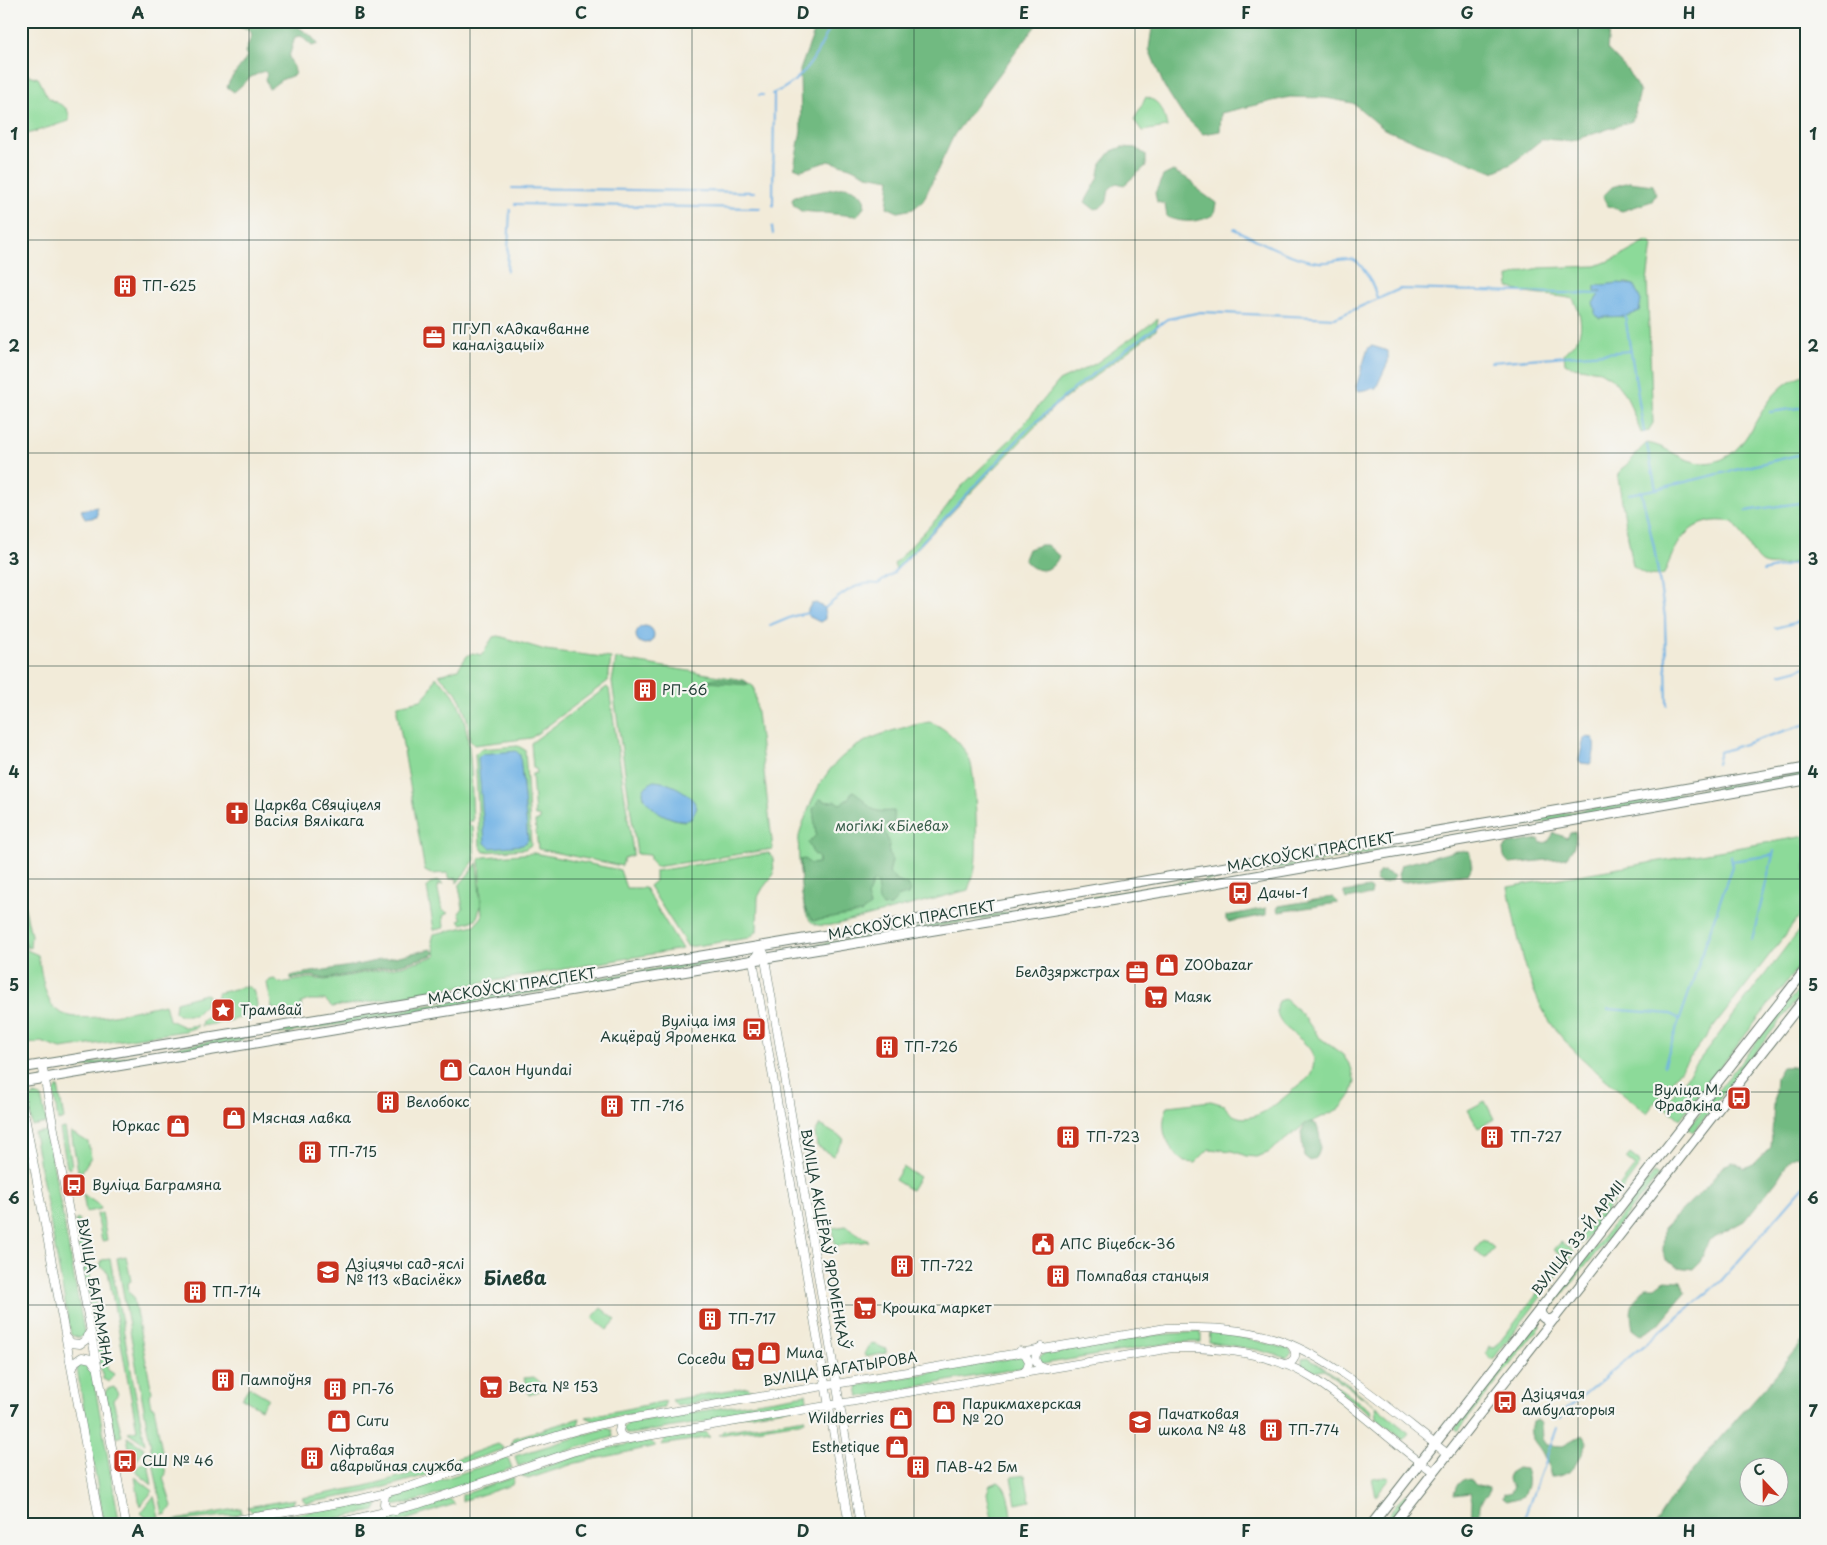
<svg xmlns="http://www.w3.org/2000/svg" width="1827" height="1545" viewBox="0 0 1827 1545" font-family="'Playpen Sans',sans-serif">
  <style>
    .green { fill: #8cda99; stroke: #568c66; fill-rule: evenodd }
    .forest { fill: #71ba81; stroke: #487c5a; fill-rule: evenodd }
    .water { fill: #71b2e5; stroke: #48788c }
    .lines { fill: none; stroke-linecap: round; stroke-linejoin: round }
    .stream { stroke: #71b2e5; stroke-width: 2 }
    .minor-casing { stroke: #697a6e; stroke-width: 9 }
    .major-casing { stroke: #697a6e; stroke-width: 11 }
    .minor { stroke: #fff; stroke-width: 8 }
    .major { stroke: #fff; stroke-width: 9 }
    .grid { fill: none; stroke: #1f3d34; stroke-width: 1; stroke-opacity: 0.55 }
    .labels { text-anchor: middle; stroke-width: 4.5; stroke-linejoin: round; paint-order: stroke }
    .poi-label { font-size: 14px; fill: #1f3d34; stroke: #f6f6f2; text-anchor: start }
    .park-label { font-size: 14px; fill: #355c48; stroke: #f6f6f2 }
    .street-label { font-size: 14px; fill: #1f3d34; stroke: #f6f6f2 }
    .district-label { font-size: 19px; font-weight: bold; fill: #1f3d34; stroke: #f6f6f2 }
    .neatline { fill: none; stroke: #1f3d34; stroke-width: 2 }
    .grid-label { font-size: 16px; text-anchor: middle; font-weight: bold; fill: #1f3d34 }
  </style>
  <rect width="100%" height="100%" fill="#f6f6f2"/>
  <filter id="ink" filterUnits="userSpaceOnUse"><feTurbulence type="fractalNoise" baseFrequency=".02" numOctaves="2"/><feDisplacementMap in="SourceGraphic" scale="10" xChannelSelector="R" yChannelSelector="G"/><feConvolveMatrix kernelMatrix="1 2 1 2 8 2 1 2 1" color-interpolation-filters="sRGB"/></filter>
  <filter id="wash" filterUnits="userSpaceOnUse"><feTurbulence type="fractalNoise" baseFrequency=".0096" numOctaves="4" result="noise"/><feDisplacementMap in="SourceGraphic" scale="20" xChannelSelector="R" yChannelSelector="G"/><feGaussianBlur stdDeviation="1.12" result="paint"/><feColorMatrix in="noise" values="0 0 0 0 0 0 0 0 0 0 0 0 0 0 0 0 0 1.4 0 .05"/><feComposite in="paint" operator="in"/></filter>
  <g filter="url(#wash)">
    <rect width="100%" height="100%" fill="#f2ebd9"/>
    <g class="green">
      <path d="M 29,75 L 38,78 C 42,84 45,95 50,99 C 61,106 70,105 69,121 L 21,136 L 21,85 Z"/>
      <path d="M 1146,97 C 1162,102 1164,113 1167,127 L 1142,131 L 1134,120 Z"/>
      <path d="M 1648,241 L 1652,245 L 1647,281 L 1653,423 L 1648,431 L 1641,433 L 1627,397 L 1613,379 L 1600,371 L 1573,367 L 1565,363 L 1564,354 C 1567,349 1572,347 1575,342 C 1585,329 1580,311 1573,299 C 1552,293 1529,298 1509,287 L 1508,277 L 1525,271 L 1540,268 L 1596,266 L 1619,257 ZM 1627,283 L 1634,285 L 1623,317 L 1612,315 L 1599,318 L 1595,315 L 1597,297 L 1601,294 L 1601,291 L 1595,292 L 1598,285 Z"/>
      <polygon points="1158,319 1156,330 1055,406 896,570 894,564 941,514 961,487 1015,435 1059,381 1095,364"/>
      <path d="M 1806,374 L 1806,560 C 1745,573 1766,563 1733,522 C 1690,515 1678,539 1664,574 C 1651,578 1643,574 1633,566 L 1618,478 L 1621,469 C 1633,461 1636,452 1647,443 C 1668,446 1682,463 1704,463 C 1757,462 1752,389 1806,374 Z"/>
      <polygon points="499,636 545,650 611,658 608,681 531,738 474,745 470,741 468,722 461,701 456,692 439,675 458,669 467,656 472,653 482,655 493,637"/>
      <path d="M 616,659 L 744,680 L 754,687 L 773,849 L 655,867 L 650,859 L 650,855 L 637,854 L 612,682 ZM 643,796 L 685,821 C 668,820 653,809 643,796 Z"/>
      <path d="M 436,677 C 442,683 451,689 455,697 C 473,728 471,785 473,821 L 469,821 L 470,826 L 473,826 L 475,860 L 457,883 L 457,878 L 450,879 L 448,873 L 431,874 L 425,871 L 397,711 L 398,705 L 421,700 L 430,690 Z"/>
      <polygon points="607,687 609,689 633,852 633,855 624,858 622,866 538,849 535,822 540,820 539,816 535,816 532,774 537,773 536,769 533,768 531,743"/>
      <path d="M 929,722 C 944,725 967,748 971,764 C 976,787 978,845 975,868 C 974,875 970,883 968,890 L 838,924 C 818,927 809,928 804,906 C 802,884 797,859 799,837 C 800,828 806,817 809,808 C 832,748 869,734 929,722 Z"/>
      <path d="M 518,746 L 525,750 L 531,845 L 525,849 L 484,852 L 480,846 L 475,754 L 480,749 ZM 522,774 L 528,840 L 523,845 Z"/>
      <polygon points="1806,772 1806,777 1503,829 1502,824"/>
      <polygon points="1469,833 1470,836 1205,881 1205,879"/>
      <path d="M 1806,836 L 1806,908 L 1647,1113 C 1617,1088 1584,1064 1559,1034 C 1526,994 1518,936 1508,887 Z"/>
      <polygon points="534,853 620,870 626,888 645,888 682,949 363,1003 332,1007 325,1000 309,1000 301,1003 302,1010 288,1013 272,1008 267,983 270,980 274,979 280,983 310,978 325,980 402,966 436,956 432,941 434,934 475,925 482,917 479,860 484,857"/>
      <polygon points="769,853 773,858 774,874 763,888 758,897 757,931 749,938 688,947 649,886 655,881 655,871"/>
      <polygon points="477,863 481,906 476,920 462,924 459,920 462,919 459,913 463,908 459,886"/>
      <polygon points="1192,880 1193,883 1047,907 1047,905"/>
      <polygon points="439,881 443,884 437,885 442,910 448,913 443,916 444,928 434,930 427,888 430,883"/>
      <polygon points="21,891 31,935 30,948 27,947 21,929"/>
      <polygon points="1039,907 1040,909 785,952 784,950"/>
      <polygon points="1806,921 1806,957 1680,1119 1664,1106"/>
      <path d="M 21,933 L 27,950 L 38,955 C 41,970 43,990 51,1004 C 68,1032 137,1009 165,1004 L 169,1020 L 184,1027 L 197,1025 L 197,1027 L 185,1031 L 61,1049 L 41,1042 L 22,1045 Z"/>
      <polygon points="731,957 732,960 280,1034 277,1032 279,1029"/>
      <polygon points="1806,980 1806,988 1693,1132 1688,1128"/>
      <path d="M 247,986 L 253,990 C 254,994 257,1000 257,1005 C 255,1019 213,1024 201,1026 L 202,1021 L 209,1015 L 218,993 Z"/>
      <polygon points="205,994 208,995 205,1005 195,1015 178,1015 175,1012 176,1002"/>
      <path d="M 1285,999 L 1301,1013 L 1319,1037 L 1343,1055 L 1351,1067 L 1355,1082 L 1351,1095 L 1341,1108 L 1303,1126 L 1268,1153 L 1256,1157 L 1246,1156 L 1233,1151 L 1209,1149 L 1195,1163 L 1184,1162 C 1166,1147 1158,1128 1168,1106 L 1211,1101 L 1224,1105 C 1242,1135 1276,1105 1294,1089 C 1299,1085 1308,1080 1311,1074 C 1313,1070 1314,1063 1314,1059 C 1309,1034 1267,1029 1279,1001 Z"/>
      <polygon points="240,1036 243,1038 241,1041 66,1070 66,1068"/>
      <polygon points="58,1086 64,1119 58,1121 54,1093"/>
      <polygon points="34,1095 41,1097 47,1123 32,1126 28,1100"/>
      <polygon points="1485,1101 1494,1119 1478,1128 1468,1110"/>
      <polygon points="820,1125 844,1139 833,1156 817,1146 815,1133"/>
      <polygon points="65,1128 72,1165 69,1169 67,1167 60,1129"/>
      <polygon points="47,1131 84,1331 84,1335 79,1338 71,1335 34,1133"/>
      <polygon points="71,1132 88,1142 91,1157 79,1176"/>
      <polygon points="1630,1154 1639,1161 1640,1165 1584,1242 1577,1246 1572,1239 1576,1233 1581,1236 1635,1166 1626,1159"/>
      <polygon points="903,1167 919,1177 911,1190 895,1180"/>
      <polygon points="1654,1173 1658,1176 1546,1315 1544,1312"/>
      <polygon points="83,1194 100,1206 101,1209 86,1212"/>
      <polygon points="102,1213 107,1240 102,1241 97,1214"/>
      <polygon points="79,1219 84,1244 90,1250 89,1255 86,1257 79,1254 76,1220"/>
      <polygon points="846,1226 869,1241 835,1246 832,1228"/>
      <polygon points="1483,1239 1494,1248 1485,1259 1474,1250"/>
      <polygon points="1561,1242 1573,1251 1573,1255 1494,1358 1490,1359 1486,1353 1489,1347 1495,1348 1565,1258 1554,1250"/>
      <polygon points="126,1256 131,1281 128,1283 129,1293 133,1296 152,1392 149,1396 151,1406 154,1407 163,1457 153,1459 117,1258"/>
      <polygon points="110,1259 145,1444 128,1432 137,1430 108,1272 100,1266 102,1260"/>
      <polygon points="89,1262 94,1267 90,1275 108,1370 114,1374 109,1382 103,1379 82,1266"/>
      <polygon points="601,1308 616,1320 607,1330 592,1318"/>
      <polygon points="1536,1323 1541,1325 1458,1431 1455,1428"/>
      <polygon points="1201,1332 1201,1342 1177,1342 1043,1364 1040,1363 1039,1357 1043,1354 1154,1335"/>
      <polygon points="1210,1332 1234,1335 1289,1349 1292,1353 1287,1358 1258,1350 1209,1342"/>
      <polygon points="871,1343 886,1349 886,1353 866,1357 864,1355"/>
      <polygon points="1023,1356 1026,1358 1025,1366 1020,1368 859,1397 857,1386"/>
      <polygon points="1308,1357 1346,1383 1409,1433 1403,1440 1377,1418 1376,1407 1325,1370 1313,1372 1302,1366 1302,1359"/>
      <polygon points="82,1360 90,1362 91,1365 119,1520 104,1523 77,1369 77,1364"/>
      <polygon points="1320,1374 1371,1411 1372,1415 1317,1376"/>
      <polygon points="534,1377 547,1388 529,1395 524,1378"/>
      <polygon points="114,1387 118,1394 113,1400 122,1436 116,1438 105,1393 107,1389"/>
      <polygon points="249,1387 268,1398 261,1409 242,1398"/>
      <polygon points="747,1387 752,1390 728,1397 677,1406 672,1400"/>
      <polygon points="806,1394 808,1405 631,1434 627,1434 623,1429 628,1423"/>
      <polygon points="666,1401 663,1408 594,1421 586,1417"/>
      <polygon points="580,1418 578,1425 511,1447 514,1438"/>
      <polygon points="805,1418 805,1421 719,1435 723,1431"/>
      <polygon points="607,1428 612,1430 613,1437 518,1466 515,1456"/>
      <polygon points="705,1432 710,1437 661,1445 665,1438"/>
      <polygon points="127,1437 144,1448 136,1462 132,1463"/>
      <polygon points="649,1440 656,1446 576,1463 528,1479 521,1475 586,1453"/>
      <polygon points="498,1444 505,1449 450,1467 446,1466 444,1463"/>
      <path d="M 508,1458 L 512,1468 C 493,1475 402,1510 389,1505 L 391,1496 Z"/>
      <polygon points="163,1460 166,1474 163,1478 172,1506 167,1514 163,1515 153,1462"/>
      <polygon points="148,1462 152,1485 135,1471 140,1464"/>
      <polygon points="438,1466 437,1472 368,1492 306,1503 302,1498 366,1486"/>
      <polygon points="1025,1475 1030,1501 1016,1504 1011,1477"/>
      <polygon points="135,1477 153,1491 140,1506"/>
      <polygon points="514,1477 512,1485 462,1501 462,1495"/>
      <polygon points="1387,1477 1390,1479 1376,1496 1372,1478"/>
      <path d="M 998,1482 C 1010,1488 1010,1512 1012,1524 L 993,1524 L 987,1493 L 990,1485 Z"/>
      <polygon points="1405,1494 1409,1496 1387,1524 1381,1524"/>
      <polygon points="154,1496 159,1518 149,1520 141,1513"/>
      <polygon points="295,1499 292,1505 252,1512 247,1507"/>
      <polygon points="450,1499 455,1504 393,1524 360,1524 389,1518"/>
      <polygon points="372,1500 378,1505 375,1511 306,1524 241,1524"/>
      <polygon points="241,1508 241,1513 235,1515 154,1524"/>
    </g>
    <g class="forest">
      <path d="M 234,21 L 290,21 L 311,36 L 318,44 L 312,46 L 301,36 L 295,37 L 289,57 L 295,71 L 294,75 L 281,80 L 269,89 L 265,79 L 267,74 L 264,71 L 251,77 L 234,92 L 227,87 C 231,75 241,68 247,56 L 245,52 L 252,35 L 249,30 L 236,26 Z"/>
      <polygon points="818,21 1039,21 954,135 923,201 913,209 898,212 887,207 890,179 867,175 850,167 829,161 801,170 794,167 801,131 800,70"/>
      <polygon points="1153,21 1610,21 1607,49 1628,71 1640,92 1632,121 1572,141 1542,139 1513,163 1493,172 1384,129 1353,103 1326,98 1290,97 1221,113 1220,131 1203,134 1182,114 1164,86 1149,49"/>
      <polygon points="1122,147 1136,148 1146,155 1146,166 1124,185 1117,183 1109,189 1107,201 1100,208 1094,209 1085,202 1098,179 1101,164 1112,151"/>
      <path d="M 1173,171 L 1192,181 L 1198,190 L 1216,203 L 1214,214 C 1201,223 1181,223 1167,217 L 1165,204 L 1157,202 L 1155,193 L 1163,176 Z"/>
      <polygon points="1629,182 1653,185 1656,194 1652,201 1622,211 1608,206 1603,196 1612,187"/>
      <path d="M 845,187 C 862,190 873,203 856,216 L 801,211 L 794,206 L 792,200 L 795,196 Z"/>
      <path d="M 1040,545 L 1047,545 L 1059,556 C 1052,574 1034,574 1024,559 L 1028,549 Z"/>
      <polygon points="715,678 746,682 749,685 708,682 708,680"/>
      <path d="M 853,791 C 863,796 867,809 878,811 C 883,812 889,811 894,811 L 894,824 L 882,825 L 890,845 L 889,853 L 892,861 L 889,873 L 897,881 L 907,885 L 910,890 L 908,895 L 899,896 L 891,906 L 883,907 L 879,901 L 877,883 L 873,882 L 867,897 L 870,906 L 861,913 L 813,921 C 799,906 801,880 800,860 L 804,859 L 811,864 L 818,863 L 819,858 L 813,853 L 808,843 L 816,835 L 813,809 L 820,799 L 828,802 L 835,801 L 840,804 L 847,800 Z"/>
      <path d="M 1575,832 C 1578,840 1572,852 1566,858 L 1510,864 L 1504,857 L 1503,849 L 1508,844 L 1539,839 L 1541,843 L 1548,842 L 1554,833 L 1567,838 L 1570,833 Z"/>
      <path d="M 1456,851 L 1468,851 C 1473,860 1474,865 1468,874 L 1406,882 L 1400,881 L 1398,875 L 1401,865 Z"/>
      <path d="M 1384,871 L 1394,876 L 1393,880 C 1386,883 1382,885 1375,880 L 1379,872 Z"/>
      <polygon points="1369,888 1372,890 1371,895 1346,899 1344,894 1344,892"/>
      <polygon points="1333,897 1338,903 1279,912 1277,909 1279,906"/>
      <polygon points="1266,908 1266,915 1229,922 1226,920 1226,916"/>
      <polygon points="431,949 435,953 433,955 402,964 325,979 311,976 291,979 291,976 299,974 357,965"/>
      <polygon points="1806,1066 1806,1160 1795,1156 1790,1159 1777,1180 1744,1221 1709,1240 1700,1262 1693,1269 1678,1267 1666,1260 1663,1251 1664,1228 1709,1184 1723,1166 1733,1162 1745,1168 1755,1163 1771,1147 1776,1077 1782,1067"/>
      <path d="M 1311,1122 L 1316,1124 C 1321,1134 1324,1160 1309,1161 L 1304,1157 L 1301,1132 L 1305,1124 Z"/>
      <path d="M 1665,1280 L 1681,1281 L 1685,1293 L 1658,1325 L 1641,1335 L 1633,1329 C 1629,1307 1631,1303 1646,1287 L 1656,1287 Z"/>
      <path d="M 1806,1337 L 1806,1524 L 1655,1524 C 1696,1456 1758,1401 1806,1337 ZM 1750,1468 L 1780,1468 L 1780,1498 L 1750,1498 Z"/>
      <path d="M 1537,1420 L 1541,1423 L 1542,1439 L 1546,1445 L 1563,1446 L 1583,1435 L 1588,1442 C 1580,1458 1572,1478 1551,1477 C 1549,1469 1547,1461 1543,1454 C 1536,1441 1527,1438 1532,1422 Z"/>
      <path d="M 1517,1468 L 1525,1469 C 1529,1480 1528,1487 1522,1497 L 1507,1501 L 1503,1498 L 1504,1494 L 1511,1492 L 1514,1486 L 1508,1481 L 1509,1473 Z"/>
      <path d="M 1469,1478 L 1476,1484 L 1489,1488 C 1489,1496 1485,1496 1481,1502 C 1478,1509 1481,1516 1482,1524 L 1471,1524 L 1472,1501 L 1470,1493 L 1454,1495 C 1456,1485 1459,1480 1469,1478 Z"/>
    </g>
    <g class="water">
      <path d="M 1618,283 L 1634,285 L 1641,301 L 1639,311 C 1626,319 1614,315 1599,318 L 1595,315 L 1595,308 L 1593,303 L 1601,292 L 1595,292 L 1595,286 Z"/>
      <polygon points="1372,346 1388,351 1388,362 1376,388 1359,391 1356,387 1368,348"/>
      <polygon points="97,507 97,517 85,519 81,510"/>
      <polygon points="816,603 825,608 825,619 820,622 808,616 808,610 811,604"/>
      <circle cx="645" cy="635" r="9"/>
      <path d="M 1586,737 L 1593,738 C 1596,745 1594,758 1590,764 L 1581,763 L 1579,760 L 1584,738 Z"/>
      <polygon points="516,751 520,755 528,840 523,845 490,848 485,843 478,758 482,754"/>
      <path d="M 653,781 C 668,781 693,793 697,808 L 691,819 C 676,825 644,808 643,792 L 644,788 Z"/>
    </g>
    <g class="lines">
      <g class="stream">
        <path d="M 772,94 C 806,81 818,52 833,21"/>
        <polyline points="759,95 763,95"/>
        <polyline points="512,188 754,192"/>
        <polyline points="515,204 761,208"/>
        <polyline points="773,206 774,94"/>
        <polyline points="772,227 773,234"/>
        <path d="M 1234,229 C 1260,241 1290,259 1319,262 C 1329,264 1349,255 1356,261 C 1366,269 1374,286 1377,298"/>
        <polyline points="507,271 510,210"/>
        <polyline points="1625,316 1644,432"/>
        <polyline points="1491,362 1630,351"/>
        <polyline points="1770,412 1806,407"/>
        <polyline points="1647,445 1656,489 1806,453"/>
        <polyline points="1641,491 1654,547 1665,617 1667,705"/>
        <polyline points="1629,494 1656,489"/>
        <polyline points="1745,511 1806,502"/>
        <polyline points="1763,571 1806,561"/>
        <path d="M 825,608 C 841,595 856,581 878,584 L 892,574 L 1029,428 L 1073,389 L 1167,319 L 1201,312 L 1335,318 L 1400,289 L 1602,294"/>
        <polyline points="770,626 794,616 808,613"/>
        <polyline points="1775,628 1806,620"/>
        <polyline points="1780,674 1806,667"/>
        <polyline points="1717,763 1720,752 1806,724"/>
        <polyline points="1732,861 1773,855"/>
        <polyline points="1752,940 1774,851"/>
        <polyline points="1608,1009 1671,1014 1679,1019"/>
        <polyline points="1664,1066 1732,866 1731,856"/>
        <polyline points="1561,1418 1564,1411 1720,1282 1806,1184"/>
        <polyline points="1522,1524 1557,1428"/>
      </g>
    </g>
  </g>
  <g filter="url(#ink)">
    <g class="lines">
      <g class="minor-casing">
        <g id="minor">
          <polyline points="763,946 753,960 849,1524"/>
          <polyline points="764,953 860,1524"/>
          <polyline points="42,1064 126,1524"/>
          <polyline points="21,1095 100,1524"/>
          <polyline points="67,1338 71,1343 80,1344 87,1339 89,1333"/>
          <path d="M 1042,1347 C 1035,1352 1033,1359 1039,1366 L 1046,1369"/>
          <polyline points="1020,1351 1025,1354 1029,1361 1027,1369 1023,1373"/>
          <path d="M 1284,1364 C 1295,1363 1299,1354 1291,1345"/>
          <polyline points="73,1368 75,1362 82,1357 91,1359 95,1365"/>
          <polyline points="626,1419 621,1422 619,1431 621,1436 628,1439"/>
          <polyline points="390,1491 385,1495 384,1504 387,1509 395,1511"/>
          <path d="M 213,1524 C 280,1512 349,1505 415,1485 C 478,1465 541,1437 606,1423 L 1166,1328 C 1205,1327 1245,1328 1282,1341 C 1339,1362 1399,1417 1448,1454"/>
          <path d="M 333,1524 L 419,1504 L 572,1452 L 611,1442 L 1172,1348 C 1219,1347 1272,1352 1312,1378 C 1356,1406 1391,1443 1434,1472"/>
        </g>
      </g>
      <g class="major-casing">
        <g id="major">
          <polyline points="21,1068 780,943 1806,768"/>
          <polyline points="21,1082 1193,887 1806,780"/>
          <path d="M 1541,1307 C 1539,1313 1542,1319 1549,1320 L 1555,1318"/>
          <polyline points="1372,1524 1806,969"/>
          <polyline points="1393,1524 1806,997"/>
        </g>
      </g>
      <use href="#minor" class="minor"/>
      <use href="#major" class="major"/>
    </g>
  </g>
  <path class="grid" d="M 249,21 L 249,1524M 470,21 L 470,1524M 692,21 L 692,1524M 914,21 L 914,1524M 1135,21 L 1135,1524M 1356,21 L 1356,1524M 1578,21 L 1578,1524M 21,240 L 1806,240M 21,453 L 1806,453M 21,666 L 1806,666M 21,879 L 1806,879M 21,1092 L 1806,1092M 21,1305 L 1806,1305"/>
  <defs>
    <g id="building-square" transform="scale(1.25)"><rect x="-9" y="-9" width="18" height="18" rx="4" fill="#c8321e" stroke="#f6f6f2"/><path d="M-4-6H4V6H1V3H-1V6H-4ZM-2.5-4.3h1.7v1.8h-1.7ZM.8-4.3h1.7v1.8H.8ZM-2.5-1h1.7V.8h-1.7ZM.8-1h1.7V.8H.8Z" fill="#fff"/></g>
    <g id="office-square" transform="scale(1.25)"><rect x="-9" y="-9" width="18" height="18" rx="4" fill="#c8321e" stroke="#f6f6f2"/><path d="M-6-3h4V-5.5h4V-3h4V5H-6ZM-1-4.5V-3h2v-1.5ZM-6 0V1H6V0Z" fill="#fff"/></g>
    <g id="church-square" transform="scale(1.25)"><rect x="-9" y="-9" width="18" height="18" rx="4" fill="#c8321e" stroke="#f6f6f2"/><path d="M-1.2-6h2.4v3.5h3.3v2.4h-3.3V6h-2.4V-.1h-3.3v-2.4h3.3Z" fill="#fff"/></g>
    <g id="bus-square" transform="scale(1.25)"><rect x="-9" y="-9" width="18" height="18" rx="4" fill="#c8321e" stroke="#f6f6f2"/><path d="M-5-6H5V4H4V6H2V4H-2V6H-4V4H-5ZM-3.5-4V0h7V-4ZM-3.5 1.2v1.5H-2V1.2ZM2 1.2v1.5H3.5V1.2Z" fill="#fff"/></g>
    <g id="shop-square" transform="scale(1.25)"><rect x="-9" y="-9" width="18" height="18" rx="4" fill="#c8321e" stroke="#f6f6f2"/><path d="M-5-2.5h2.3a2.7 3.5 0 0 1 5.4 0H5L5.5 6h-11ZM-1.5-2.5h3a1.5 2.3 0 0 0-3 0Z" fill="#fff"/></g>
    <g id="supermarket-square" transform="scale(1.25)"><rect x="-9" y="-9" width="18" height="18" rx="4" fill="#c8321e" stroke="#f6f6f2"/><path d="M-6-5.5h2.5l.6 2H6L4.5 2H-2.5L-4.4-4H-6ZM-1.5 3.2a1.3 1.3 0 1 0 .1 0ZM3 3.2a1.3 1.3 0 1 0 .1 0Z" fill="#fff"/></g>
    <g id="sight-square" transform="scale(1.25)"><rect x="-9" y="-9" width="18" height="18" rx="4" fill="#c8321e" stroke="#f6f6f2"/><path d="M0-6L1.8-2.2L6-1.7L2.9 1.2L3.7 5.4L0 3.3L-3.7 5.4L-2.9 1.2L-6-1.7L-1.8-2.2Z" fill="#fff"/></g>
    <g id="civic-square" transform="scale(1.25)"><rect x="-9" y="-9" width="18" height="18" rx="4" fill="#c8321e" stroke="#f6f6f2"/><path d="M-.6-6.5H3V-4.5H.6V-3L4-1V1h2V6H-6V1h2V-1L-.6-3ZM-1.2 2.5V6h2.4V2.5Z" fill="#fff"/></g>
    <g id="school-square" transform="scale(1.25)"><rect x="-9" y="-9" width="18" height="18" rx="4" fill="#c8321e" stroke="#f6f6f2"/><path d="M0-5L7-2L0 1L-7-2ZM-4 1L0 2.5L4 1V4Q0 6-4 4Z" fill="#fff"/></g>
  </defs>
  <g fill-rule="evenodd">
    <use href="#building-square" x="125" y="286"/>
    <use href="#office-square" x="434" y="337"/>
    <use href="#building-square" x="645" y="690"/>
    <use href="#church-square" x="237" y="813"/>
    <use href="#bus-square" x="1240" y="893"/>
    <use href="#shop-square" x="1167" y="965"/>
    <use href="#office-square" x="1137" y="972"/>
    <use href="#supermarket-square" x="1156" y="997"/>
    <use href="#sight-square" x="223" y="1010"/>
    <use href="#bus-square" x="754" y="1029"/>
    <use href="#building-square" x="887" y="1047"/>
    <use href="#shop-square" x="451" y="1070"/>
    <use href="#bus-square" x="1739" y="1098"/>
    <use href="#building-square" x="388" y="1102"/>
    <use href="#building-square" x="612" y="1106"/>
    <use href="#shop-square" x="234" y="1118"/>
    <use href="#shop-square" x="178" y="1126"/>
    <use href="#building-square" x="1068" y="1137"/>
    <use href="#building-square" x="1492" y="1137"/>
    <use href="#building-square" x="310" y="1152"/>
    <use href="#bus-square" x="74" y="1185"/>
    <use href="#civic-square" x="1043" y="1244"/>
    <use href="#building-square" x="902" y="1266"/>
    <use href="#school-square" x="328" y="1272"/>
    <use href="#building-square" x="1058" y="1276"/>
    <use href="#building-square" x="195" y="1292"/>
    <use href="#supermarket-square" x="865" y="1308"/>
    <use href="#building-square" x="710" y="1319"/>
    <use href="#shop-square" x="769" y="1353"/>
    <use href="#supermarket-square" x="743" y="1359"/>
    <use href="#building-square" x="223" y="1380"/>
    <use href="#supermarket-square" x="491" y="1387"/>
    <use href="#building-square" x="335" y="1389"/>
    <use href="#bus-square" x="1505" y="1402"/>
    <use href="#shop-square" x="944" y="1412"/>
    <use href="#shop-square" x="901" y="1418"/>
    <use href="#shop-square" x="339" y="1421"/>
    <use href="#school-square" x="1140" y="1422"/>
    <use href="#building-square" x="1271" y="1430"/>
    <use href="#shop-square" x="897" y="1447"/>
    <use href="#building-square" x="312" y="1458"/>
    <use href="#bus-square" x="125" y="1461"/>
    <use href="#building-square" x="918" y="1467"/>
  </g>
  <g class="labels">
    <g class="poi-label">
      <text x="142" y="291">ТП-625</text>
      <text x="452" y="334">ПГУП «Адкачванне<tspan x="452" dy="16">каналізацыі»</tspan></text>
      <text x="662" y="695">РП-66</text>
      <text x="254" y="810">Царква Свяціцеля<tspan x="254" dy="16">Васіля Вялікага</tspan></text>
      <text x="1258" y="898">Дачы-1</text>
      <text x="1184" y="970">ZOObazar</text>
      <text x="1120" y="977" text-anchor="end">Белдзяржстрах</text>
      <text x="1174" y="1002">Маяк</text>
      <text x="240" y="1015">Трамвай</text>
      <text x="736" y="1026" text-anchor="end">Вуліца імя<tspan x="736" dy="16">Акцёраў Яроменка</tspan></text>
      <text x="904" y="1052">ТП-726</text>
      <text x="468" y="1075">Салон Hyundai</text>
      <text x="1722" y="1095" text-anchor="end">Вуліца М.<tspan x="1722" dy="16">Фрадкіна</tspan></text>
      <text x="406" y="1107">Велобокс</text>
      <text x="630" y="1111">ТП -716</text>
      <text x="252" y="1123">Мясная лавка</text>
      <text x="160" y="1131" text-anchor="end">Юркас</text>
      <text x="1086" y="1142">ТП-723</text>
      <text x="1510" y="1142">ТП-727</text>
      <text x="328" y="1157">ТП-715</text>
      <text x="92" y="1190">Вуліца Баграмяна</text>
      <text x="1060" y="1249">АПС Віцебск-36</text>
      <text x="346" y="1269">Дзіцячы сад-яслі<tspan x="346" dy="16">№ 113 «Васілёк»</tspan></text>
      <text x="920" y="1271">ТП-722</text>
      <text x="1076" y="1281">Помпавая станцыя</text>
      <text x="212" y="1297">ТП-714</text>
      <text x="882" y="1313">Крошка маркет</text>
      <text x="728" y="1324">ТП-717</text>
      <text x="786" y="1358">Мила</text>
      <text x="726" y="1364" text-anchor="end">Соседи</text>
      <text x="240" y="1385">Пампоўня</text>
      <text x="508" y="1392">Веста № 153</text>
      <text x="352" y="1394">РП-76</text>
      <text x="1522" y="1399">Дзіцячая<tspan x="1522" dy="16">амбулаторыя</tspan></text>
      <text x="962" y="1409">Парикмахерская<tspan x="962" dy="16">№ 20</tspan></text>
      <text x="1158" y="1419">Пачатковая<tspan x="1158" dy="16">школа № 48</tspan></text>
      <text x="884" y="1423" text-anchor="end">Wildberries</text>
      <text x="356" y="1426">Сити</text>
      <text x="1288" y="1435">ТП-774</text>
      <text x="880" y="1452" text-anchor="end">Esthetique</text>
      <text x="330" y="1455">Ліфтавая<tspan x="330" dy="16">аварыйная служба</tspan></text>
      <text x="142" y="1466">СШ № 46</text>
      <text x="936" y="1472">ПАВ-42 Бм</text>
    </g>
    <g class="park-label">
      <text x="892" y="831">могілкі «Білева»</text>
    </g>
    <g class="street-label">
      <text transform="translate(1311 852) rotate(-10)" y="5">МАСКОЎСКІ ПРАСПЕКТ</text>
      <text transform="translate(912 920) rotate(-10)" y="5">МАСКОЎСКІ ПРАСПЕКТ</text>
      <text transform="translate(512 986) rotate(-9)" y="5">МАСКОЎСКІ ПРАСПЕКТ</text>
      <text transform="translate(1578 1238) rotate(-52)" y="5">ВУЛІЦА 33-Й АРМІІ</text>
      <text transform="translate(825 1239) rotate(80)" y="5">ВУЛІЦА АКЦЁРАЎ ЯРОМЕНКАЎ</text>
      <text transform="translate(95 1292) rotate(80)" y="5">ВУЛІЦА БАГРАМЯНА</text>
      <text transform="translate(840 1369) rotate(-9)" y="5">ВУЛІЦА БАГАТЫРОВА</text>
    </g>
    <g class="district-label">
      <text x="515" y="1285">Білева</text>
    </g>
  </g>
  <rect width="1827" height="1545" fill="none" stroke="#f6f6f2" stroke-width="55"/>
  <g transform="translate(1764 1482) rotate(338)"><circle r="24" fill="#f6f6f2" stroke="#a0aca6"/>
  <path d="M0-4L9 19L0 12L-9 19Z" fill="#c8321e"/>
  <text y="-8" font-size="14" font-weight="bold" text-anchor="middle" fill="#1f3d34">С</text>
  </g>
  <rect x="28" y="28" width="1772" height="1490" class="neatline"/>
  <g class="grid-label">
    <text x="138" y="19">A</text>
    <text x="360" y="19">B</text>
    <text x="581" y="19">C</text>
    <text x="803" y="19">D</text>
    <text x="1024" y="19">E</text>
    <text x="1246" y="19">F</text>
    <text x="1467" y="19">G</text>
    <text x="1689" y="19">H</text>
    <text x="14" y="140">1</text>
    <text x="1813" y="140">1</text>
    <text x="14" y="352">2</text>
    <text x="1813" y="352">2</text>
    <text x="14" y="565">3</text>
    <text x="1813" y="565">3</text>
    <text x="14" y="778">4</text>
    <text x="1813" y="778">4</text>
    <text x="14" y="991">5</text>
    <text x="1813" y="991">5</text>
    <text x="14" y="1204">6</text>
    <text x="1813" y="1204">6</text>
    <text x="14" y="1417">7</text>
    <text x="1813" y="1417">7</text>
    <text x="138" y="1537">A</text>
    <text x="360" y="1537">B</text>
    <text x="581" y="1537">C</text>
    <text x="803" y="1537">D</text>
    <text x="1024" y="1537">E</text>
    <text x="1246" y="1537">F</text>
    <text x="1467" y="1537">G</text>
    <text x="1689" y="1537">H</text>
  </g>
</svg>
